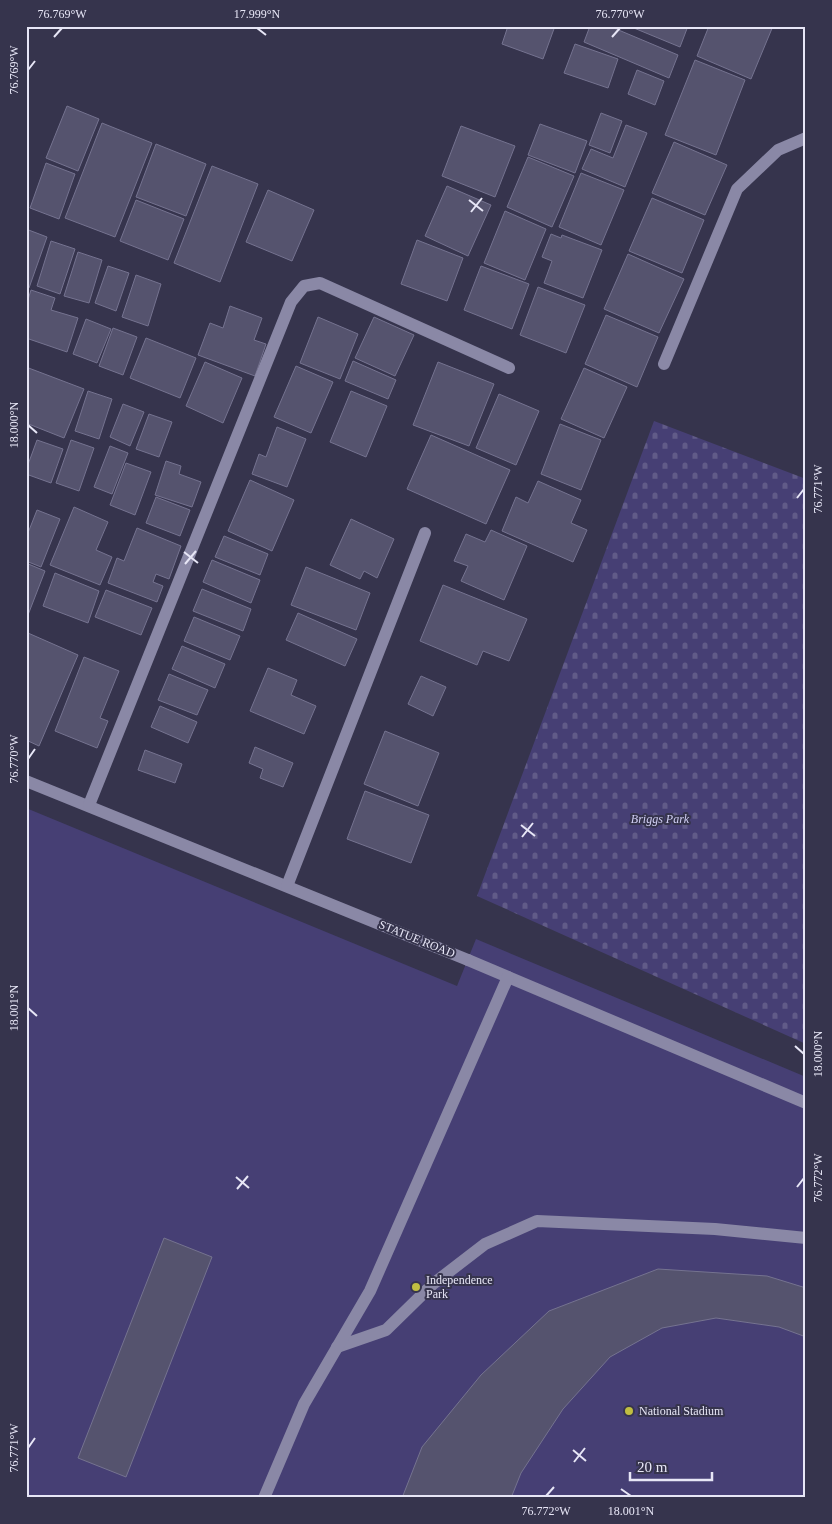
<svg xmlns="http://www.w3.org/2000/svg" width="832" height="1524" viewBox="0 0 832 1524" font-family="Georgia,serif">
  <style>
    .green { fill: #463f74 }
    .cemetery { fill: url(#cemetery-stones) }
    .building { fill: #55536e; stroke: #757390 }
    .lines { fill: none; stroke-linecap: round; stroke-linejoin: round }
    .service { stroke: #8a88a6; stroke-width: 12 }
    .minor { stroke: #8a88a6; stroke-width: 12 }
    .ticks { fill: none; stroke: #e7e6f6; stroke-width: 2 }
    .poi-dot { fill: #c0be41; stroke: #36344d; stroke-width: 2 }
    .labels { text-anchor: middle; stroke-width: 4; stroke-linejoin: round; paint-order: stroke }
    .park-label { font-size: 12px; font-style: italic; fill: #d1cff4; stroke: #36344d }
    .street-label { font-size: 12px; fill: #e7e6f6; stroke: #36344d }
    .poi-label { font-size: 12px; fill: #e7e6f6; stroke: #36344d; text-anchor: start }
    .neatline { fill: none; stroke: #e7e6f6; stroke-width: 2 }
    .ticks-label { font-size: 12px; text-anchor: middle; fill: #e7e6f6 }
  </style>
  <defs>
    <pattern id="cemetery-stones" width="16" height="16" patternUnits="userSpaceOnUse" patternTransform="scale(1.25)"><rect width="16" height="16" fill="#463f74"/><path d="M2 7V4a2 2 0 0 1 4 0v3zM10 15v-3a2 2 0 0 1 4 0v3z" fill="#615b88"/></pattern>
  </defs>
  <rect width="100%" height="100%" fill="#36344d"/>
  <polygon class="green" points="26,808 457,986 476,939 806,1077 806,1498 26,1498"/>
  <polygon class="cemetery" points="654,421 806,479 806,1044 477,896"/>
  <g class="building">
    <polygon points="508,26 555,26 543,59 502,44"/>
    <polygon points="590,26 609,26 678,55 669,78 584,42"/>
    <polygon points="629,26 688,26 680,47"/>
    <polygon points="709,26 773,26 751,79 697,56"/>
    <polygon points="575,44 618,59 608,88 564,73"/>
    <polygon points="695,60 745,80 716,155 665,135"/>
    <polygon points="637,70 664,81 655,105 628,94"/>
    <polygon points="67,106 99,119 78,171 46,158"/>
    <polygon points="601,113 622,121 610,153 589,145"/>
    <polygon points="102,123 152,143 115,237 65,218"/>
    <polygon points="540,124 587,141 575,173 528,155"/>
    <polygon points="626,125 647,133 625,187 582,169 591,149 613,158"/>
    <polygon points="461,126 515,146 495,197 442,176"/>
    <polygon points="674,142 727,165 705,215 652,193"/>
    <polygon points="156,144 206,164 186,216 136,197"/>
    <polygon points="528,157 574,176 552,227 507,207"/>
    <polygon points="46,163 75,174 59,219 30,208"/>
    <polygon points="212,166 258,184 220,282 174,263"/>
    <polygon points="581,173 624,190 601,245 559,227"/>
    <polygon points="447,186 491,205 468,256 425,236"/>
    <polygon points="268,190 314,210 292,261 246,242"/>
    <polygon points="652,198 704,220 682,273 629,251"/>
    <polygon points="136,200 184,219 168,260 120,241"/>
    <polygon points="505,211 546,229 525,280 484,263"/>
    <polygon points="26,229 47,237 29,288 26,287"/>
    <polygon points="551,234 561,238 562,235 602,250 583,298 544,283 552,261 542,257"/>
    <polygon points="417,240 463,258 447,301 401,284"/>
    <polygon points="51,241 75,249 60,294 37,286"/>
    <polygon points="78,252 102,260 89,303 64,296"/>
    <polygon points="628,254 684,279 659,333 604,309"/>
    <polygon points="108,266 129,273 116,311 95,303"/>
    <polygon points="481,266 529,284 512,329 464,310"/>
    <polygon points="136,275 161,284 148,326 122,317"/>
    <polygon points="538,287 585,305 566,353 520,335"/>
    <polygon points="31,290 55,298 51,310 78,318 67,352 26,338 26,306"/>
    <polygon points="230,306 262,318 254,340 266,344 255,376 198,355 210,323 223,328"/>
    <polygon points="606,315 658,337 637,387 585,364"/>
    <polygon points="318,317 358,334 340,379 300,363"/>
    <polygon points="374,317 414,335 395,376 355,358"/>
    <polygon points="86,319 111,329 97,363 73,354"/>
    <polygon points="113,328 137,337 123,375 99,366"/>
    <polygon points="146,338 196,358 180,398 130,378"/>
    <polygon points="353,361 396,380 388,399 345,381"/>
    <polygon points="205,362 242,378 223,423 186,406"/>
    <polygon points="438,362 494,384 469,446 413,425"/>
    <polygon points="296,366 333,382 311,433 274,417"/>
    <polygon points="26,367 84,389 64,438 26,423"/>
    <polygon points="584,368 627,387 604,438 561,419"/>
    <polygon points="88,391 112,399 99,439 75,431"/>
    <polygon points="351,391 387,406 366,457 330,442"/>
    <polygon points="499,394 539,411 516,465 476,448"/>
    <polygon points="123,404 144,412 130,446 110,437"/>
    <polygon points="149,414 172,422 159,457 136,449"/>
    <polygon points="560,424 601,440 581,490 541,474"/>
    <polygon points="277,427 306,439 287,487 252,474 259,454 266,457"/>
    <polygon points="431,435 510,470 486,524 407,489"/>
    <polygon points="37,440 63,449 51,483 26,474 26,470"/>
    <polygon points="71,440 94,448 79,491 56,483"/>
    <polygon points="110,446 128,453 112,494 94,487"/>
    <polygon points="166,461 181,466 179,474 201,482 192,507 155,495"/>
    <polygon points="126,463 151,472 135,515 110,505"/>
    <polygon points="250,480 294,500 272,551 228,531"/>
    <polygon points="538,481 581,500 571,523 587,530 573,562 502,531 516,497 528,503"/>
    <polygon points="156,497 190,510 180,536 146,523"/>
    <polygon points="74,507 108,522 96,550 112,557 100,585 50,565"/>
    <polygon points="37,510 60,519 41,567 26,561 26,538"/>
    <polygon points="351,519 394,539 377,578 364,571 360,579 330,565"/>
    <polygon points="137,528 181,546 169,579 156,574 153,582 163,586 157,602 108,583 117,558 124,561"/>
    <polygon points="491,530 527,546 504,600 461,581 468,566 454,561 466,534 485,542"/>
    <polygon points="224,536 268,554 260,575 215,557"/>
    <polygon points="212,560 260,580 251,603 203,582"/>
    <polygon points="26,563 45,571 28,615 26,614"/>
    <polygon points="306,567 370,593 356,630 291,605"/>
    <polygon points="55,573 99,591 88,623 43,606"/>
    <polygon points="443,585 527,619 509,661 483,651 477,665 420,641"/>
    <polygon points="202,589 251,609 243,631 193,611"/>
    <polygon points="106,590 152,608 141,635 95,617"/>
    <polygon points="298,613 357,639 345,666 286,640"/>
    <polygon points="194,617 240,636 230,660 184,641"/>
    <polygon points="28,633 78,655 39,746 26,740 26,636"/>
    <polygon points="182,646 225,664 215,688 172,669"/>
    <polygon points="84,657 119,671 100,718 108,721 97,748 55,731"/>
    <polygon points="268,668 297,680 291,695 316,706 304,734 250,711"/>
    <polygon points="169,674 208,690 197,715 158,700"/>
    <polygon points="421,676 446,687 433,716 408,704"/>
    <polygon points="160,706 197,722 188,743 151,727"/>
    <polygon points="385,731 439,753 418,806 364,784"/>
    <polygon points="255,747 293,763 283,787 260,778 263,769 249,763"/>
    <polygon points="145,750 182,764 175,783 138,770"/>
    <polygon points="365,791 429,815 411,863 347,839"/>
    <polygon points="164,1238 212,1257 126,1477 78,1458"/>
    <polygon points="658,1269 767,1276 806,1288 806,1337 779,1327 716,1318 662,1328 610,1357 563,1409 521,1473 511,1498 402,1498 422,1447 481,1375 549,1311"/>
  </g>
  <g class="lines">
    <g class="service">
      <polyline points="664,364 737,189 778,150 806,138"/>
      <polyline points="468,960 806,1103"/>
      <polyline points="337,1347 386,1330 433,1284 485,1244 537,1221 715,1229 806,1238"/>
      <polyline points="264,1498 304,1404 370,1291 508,977"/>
    </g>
    <g class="minor">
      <polyline points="26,781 468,960"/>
      <polyline points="89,805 291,302 304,286 320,283 509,368"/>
      <polyline points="287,886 425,533"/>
    </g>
  </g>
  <path class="ticks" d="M 257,28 L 266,35M 54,37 L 62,28M 612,37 L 620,28M 28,70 L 35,61M 469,200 L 483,211M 471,212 L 482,198M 28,425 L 37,433M 797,498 L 804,489M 184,552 L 198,563M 185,564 L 196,551M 28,759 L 35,749M 521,825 L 535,836M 522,837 L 533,823M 28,1008 L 37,1016M 795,1046 L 804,1054M 236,1177 L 249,1188M 797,1187 L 804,1178M 237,1189 L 248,1176M 28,1448 L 35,1438M 573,1450 L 586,1461M 574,1462 L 585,1448M 621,1489 L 631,1496M 546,1496 L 554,1487"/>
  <g class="poi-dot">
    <circle cx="416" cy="1287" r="5"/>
    <circle cx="629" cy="1411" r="5"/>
  </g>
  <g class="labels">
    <g class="park-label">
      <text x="660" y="823">Briggs Park</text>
    </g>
    <g class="street-label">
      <text transform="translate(417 939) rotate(22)" y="4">STATUE ROAD</text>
    </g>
    <g class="poi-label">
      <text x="426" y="1284">Independence<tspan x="426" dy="14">Park</tspan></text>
      <text x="639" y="1415">National Stadium</text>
    </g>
  </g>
  <rect width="832" height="1524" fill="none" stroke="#36344d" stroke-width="55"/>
  <path d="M630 1472v8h82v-8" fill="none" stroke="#e7e6f6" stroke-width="2.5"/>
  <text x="637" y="1472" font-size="15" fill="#e7e6f6" stroke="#36344d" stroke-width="4" paint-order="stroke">20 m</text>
  <rect x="28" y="28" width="776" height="1468" class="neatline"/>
  <g class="ticks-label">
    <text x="62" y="18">76.769°W</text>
    <text x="257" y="18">17.999°N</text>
    <text x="620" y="18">76.770°W</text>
    <text transform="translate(14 70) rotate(-90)" y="4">76.769°W</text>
    <text transform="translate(14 425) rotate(-90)" y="4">18.000°N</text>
    <text transform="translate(818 489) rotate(-90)" y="4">76.771°W</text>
    <text transform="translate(14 759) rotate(-90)" y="4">76.770°W</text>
    <text transform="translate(14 1008) rotate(-90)" y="4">18.001°N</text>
    <text transform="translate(818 1054) rotate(-90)" y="4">18.000°N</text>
    <text transform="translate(818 1178) rotate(-90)" y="4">76.772°W</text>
    <text transform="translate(14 1448) rotate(-90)" y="4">76.771°W</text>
    <text x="546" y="1515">76.772°W</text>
    <text x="631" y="1515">18.001°N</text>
  </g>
</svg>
